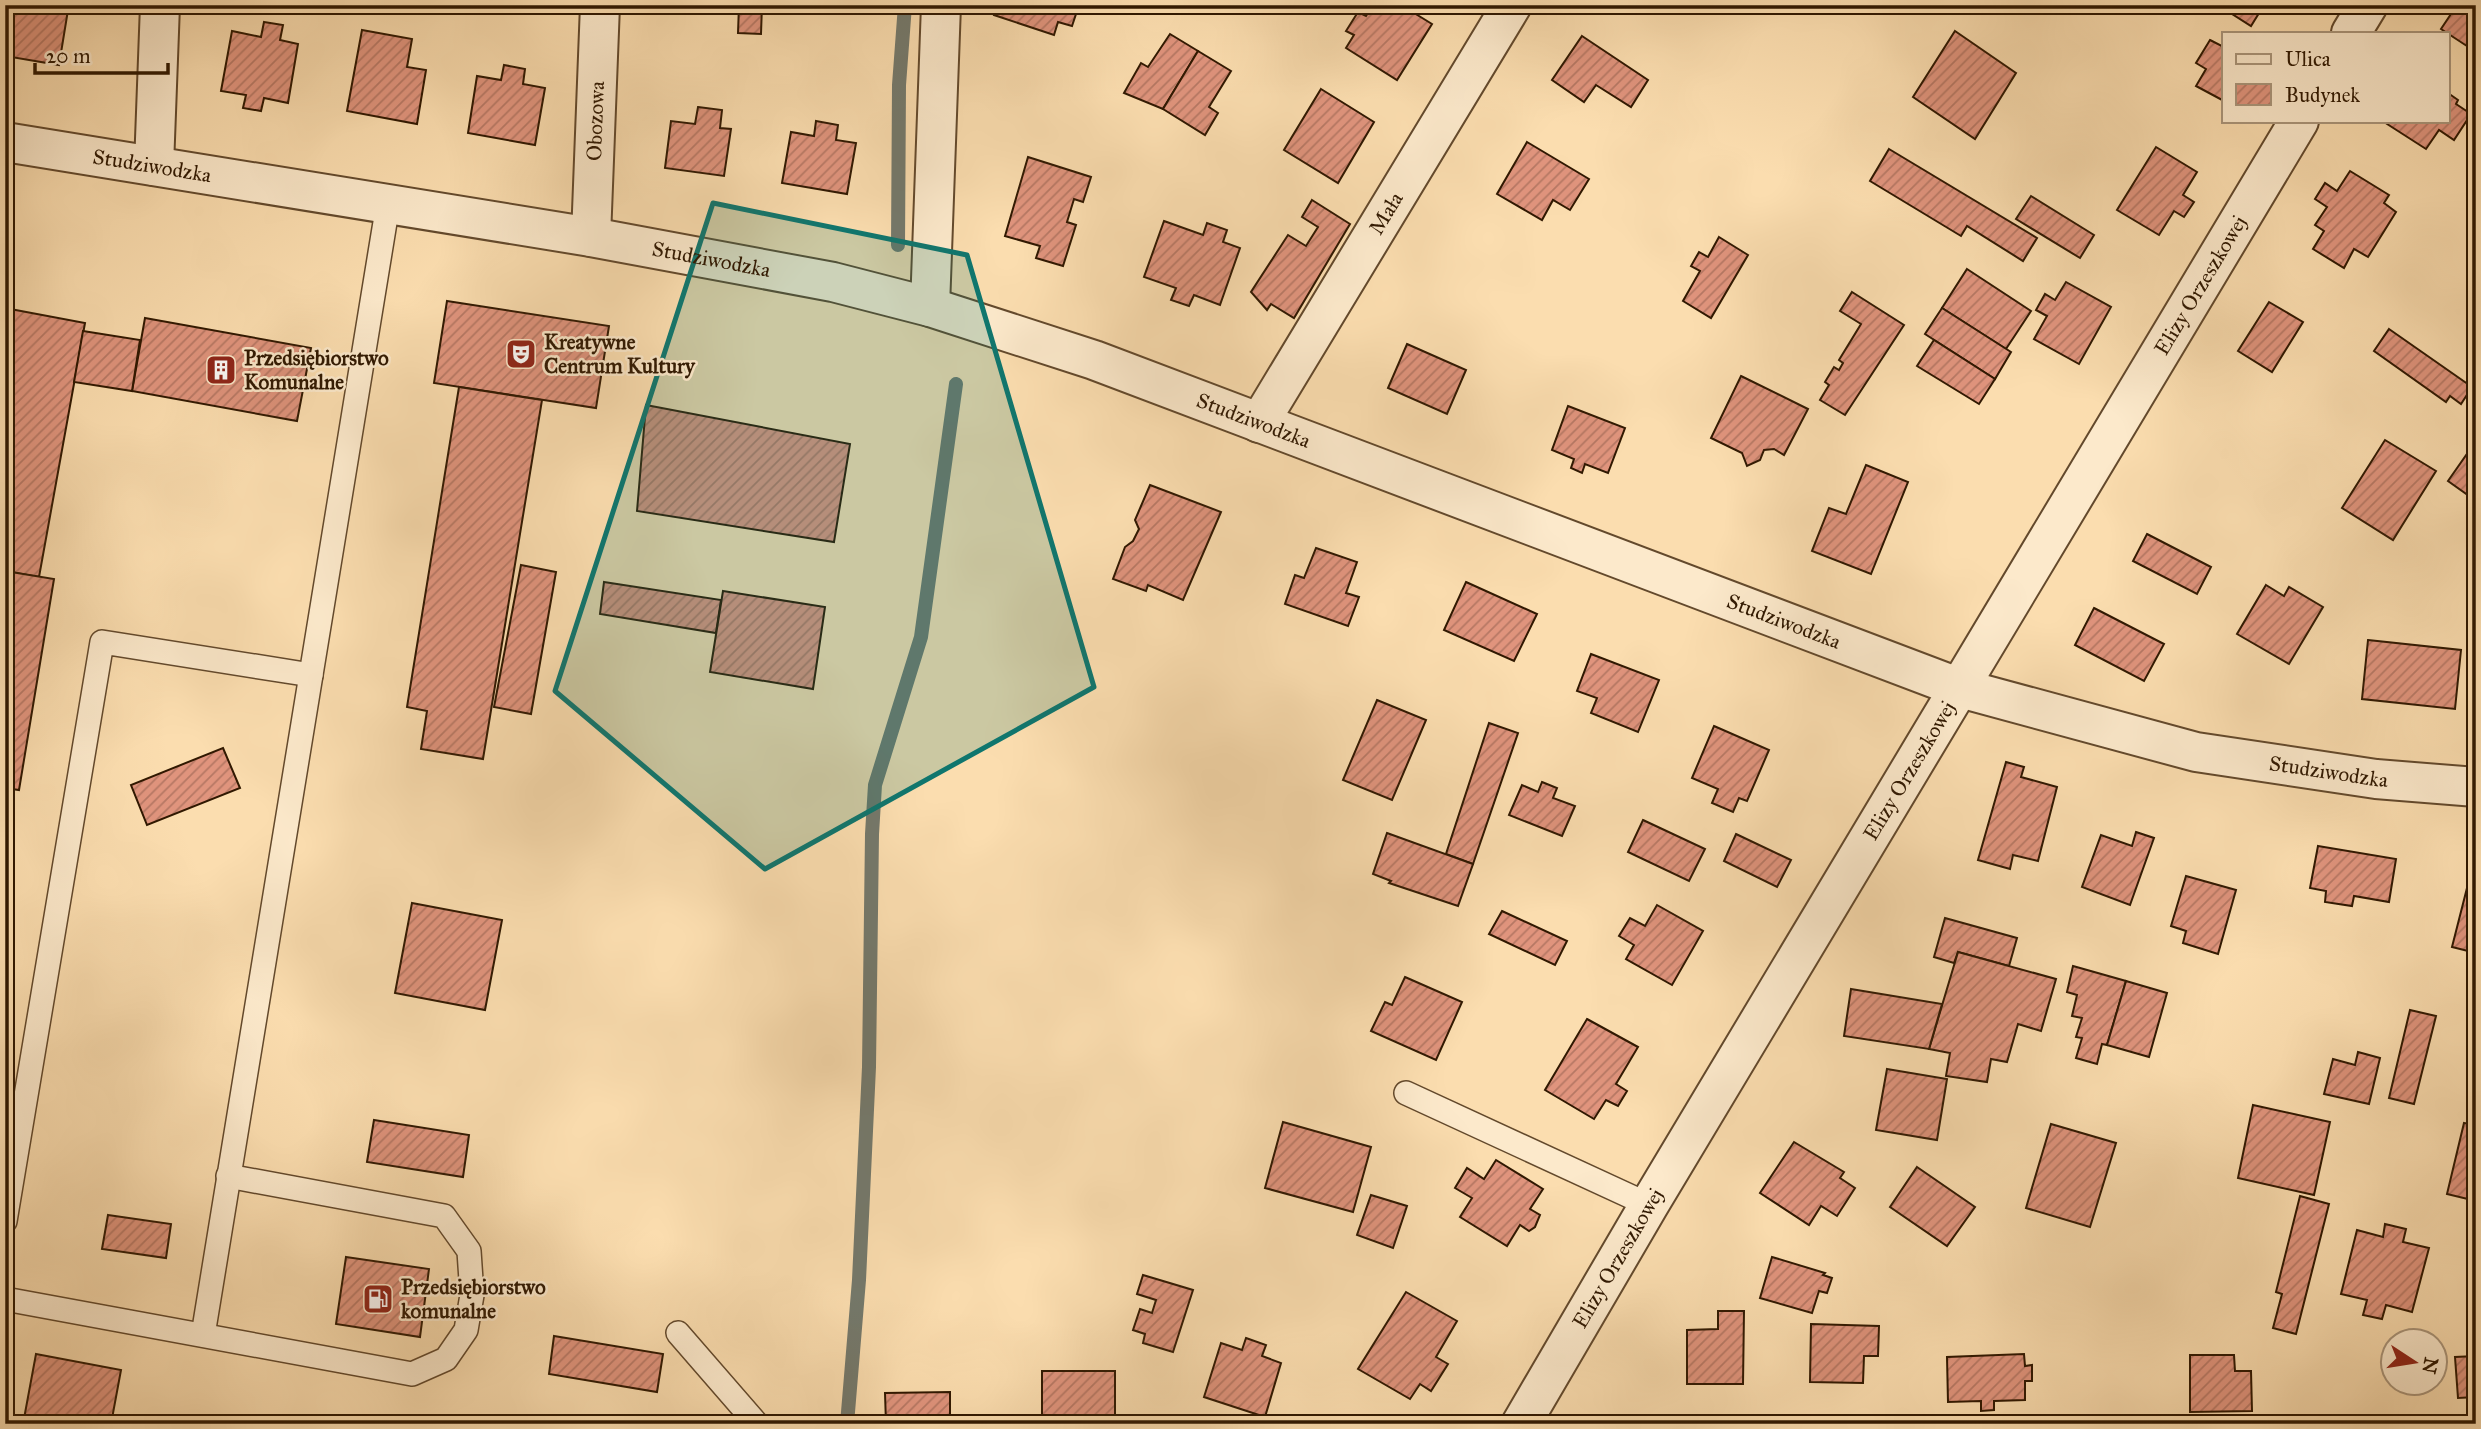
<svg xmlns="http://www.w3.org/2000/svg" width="2481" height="1429" viewBox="0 0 2481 1429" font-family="'IM FELL Great Primer',serif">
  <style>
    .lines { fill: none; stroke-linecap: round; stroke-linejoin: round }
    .stream { stroke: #74796c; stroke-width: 14 }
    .building { fill: url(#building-hatch); stroke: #301801; stroke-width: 2 }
    .service-casing { stroke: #63492c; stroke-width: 26 }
    .minor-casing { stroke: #63492c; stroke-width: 42 }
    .tertiary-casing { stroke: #63492c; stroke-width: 42 }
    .service { stroke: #fce9cb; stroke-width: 23 }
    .minor { stroke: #fce9cb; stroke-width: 38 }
    .tertiary { stroke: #fce9cb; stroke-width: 38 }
    .marked { fill: #0f766e; fill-opacity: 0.2; stroke: #0f766e; stroke-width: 5; stroke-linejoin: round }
    .labels { text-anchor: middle; stroke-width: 5; stroke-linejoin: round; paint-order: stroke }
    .street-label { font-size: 21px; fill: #301801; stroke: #fce9cb }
    .poi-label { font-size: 21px; font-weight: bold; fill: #301801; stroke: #fce9cb; text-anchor: start }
  </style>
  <defs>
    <pattern id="building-hatch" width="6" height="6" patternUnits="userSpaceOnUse" patternTransform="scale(1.75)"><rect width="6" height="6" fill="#e0947d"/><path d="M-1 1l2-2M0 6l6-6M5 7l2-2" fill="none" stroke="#b67864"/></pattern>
  </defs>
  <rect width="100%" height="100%" fill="#fbddaf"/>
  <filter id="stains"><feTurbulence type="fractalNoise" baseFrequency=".00286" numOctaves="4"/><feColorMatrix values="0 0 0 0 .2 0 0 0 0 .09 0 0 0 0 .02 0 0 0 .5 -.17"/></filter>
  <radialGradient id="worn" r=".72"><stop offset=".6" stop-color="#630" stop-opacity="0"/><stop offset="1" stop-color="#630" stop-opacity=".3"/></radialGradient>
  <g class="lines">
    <g class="stream">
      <polyline points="898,245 899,85 905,5"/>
      <polyline points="847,1424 859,1280 869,1067 872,834 875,785 921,637 956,384"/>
    </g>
  </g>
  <g class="building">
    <polygon points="9,5 49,5 68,10 59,65 5,56 5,25"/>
    <polygon points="450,5 477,5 477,9 449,8"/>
    <polygon points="739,5 762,5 761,34 738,33"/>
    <polygon points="997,5 1079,5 1072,26 1058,22 1054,35 994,15"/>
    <polygon points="1373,5 1401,5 1432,24 1397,80 1346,48 1354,35 1346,31 1358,12 1366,16"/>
    <polygon points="2218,5 2264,5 2251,26"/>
    <polygon points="2457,5 2476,5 2476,52 2441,29"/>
    <polygon points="264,22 283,25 280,40 298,44 288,103 264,98 261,111 243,108 246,95 221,91 232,31 261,37"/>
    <polygon points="362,30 412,39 407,67 426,70 417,124 347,111"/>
    <polygon points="1955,31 2016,73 1975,139 1913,97"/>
    <polygon points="1170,34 1198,51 1163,109 1124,93 1141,63 1148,67"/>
    <polygon points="1582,36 1648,80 1631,107 1596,85 1584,102 1552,80"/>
    <polygon points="2210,40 2224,47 2224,101 2196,86 2206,69 2196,63"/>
    <polygon points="1198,51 1231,71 1209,107 1218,113 1205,135 1163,109"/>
    <polygon points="504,65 525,69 523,84 545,88 535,145 468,133 477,76 501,80"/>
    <polygon points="1321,89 1374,122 1338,183 1284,150"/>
    <polygon points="2448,93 2458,100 2456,104 2471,114 2454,140 2439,130 2426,149 2384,122 2448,121"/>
    <polygon points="698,107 722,110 720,128 731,129 724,176 665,168 671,121 695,124"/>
    <polygon points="816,121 838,125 836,140 856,143 847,194 782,183 791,132 814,136"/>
    <polygon points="1527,142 1589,179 1570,210 1553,200 1542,220 1497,194"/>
    <polygon points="2156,147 2197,172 2183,195 2194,202 2184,217 2174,211 2159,235 2117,210"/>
    <polygon points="1889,149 2037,238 2023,261 1967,226 1961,236 1870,181"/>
    <polygon points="1028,157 1091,177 1083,202 1074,199 1067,222 1076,225 1063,266 1036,258 1040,246 1005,236"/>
    <polygon points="2350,171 2389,195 2384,203 2396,212 2368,257 2354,249 2344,268 2313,249 2324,231 2315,225 2327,207 2315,199 2325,183 2337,191"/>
    <polygon points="2031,196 2094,235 2080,258 2016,219"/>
    <polygon points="1312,200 1350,224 1294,318 1271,304 1267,310 1251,292 1288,235 1306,246 1318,227 1302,217"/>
    <polygon points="1164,221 1203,235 1207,223 1227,230 1223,242 1240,248 1220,305 1194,295 1189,306 1171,300 1176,288 1144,277"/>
    <polygon points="1719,237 1748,255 1711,318 1683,301 1700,271 1691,266 1699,252 1708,257"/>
    <polygon points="1967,269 2031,311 2006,349 1942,308"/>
    <polygon points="2066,282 2111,307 2079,364 2034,339 2047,316 2036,310 2045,294 2055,300"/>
    <polygon points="1852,292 1904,325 1845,415 1820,400 1829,385 1825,382 1834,367 1839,370 1843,363 1839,360 1861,324 1840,311"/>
    <polygon points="447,301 609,326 596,408 434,383"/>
    <polygon points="2269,302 2303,322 2272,372 2238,351"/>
    <polygon points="5,308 85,323 39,577 5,571"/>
    <polygon points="1942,308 2011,352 1995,379 1925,334"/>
    <polygon points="145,318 311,348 297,421 132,391"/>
    <polygon points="2389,329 2472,387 2461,404 2450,396 2446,402 2374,351"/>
    <polygon points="83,331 140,340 132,391 74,382"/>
    <polygon points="1934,340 1995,379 1979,404 1917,366"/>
    <polygon points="1407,344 1466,370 1447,414 1388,388"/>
    <polygon points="1741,376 1808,409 1784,455 1774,449 1764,450 1760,460 1747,466 1742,453 1711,438"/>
    <polygon points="459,387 542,400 483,759 421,749 427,711 407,707"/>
    <polygon points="646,405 850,444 834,542 637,511"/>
    <polygon points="1568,406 1625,428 1608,473 1585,464 1582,473 1571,468 1574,459 1552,450"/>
    <polygon points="2385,440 2436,471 2393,540 2342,508"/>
    <polygon points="2476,441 2476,492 2472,498 2448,481"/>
    <polygon points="1866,465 1908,482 1871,574 1812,551 1829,508 1846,514"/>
    <polygon points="1150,485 1221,512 1183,600 1148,585 1146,591 1113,579 1125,547 1133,541 1139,529 1135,520"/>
    <polygon points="2147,534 2211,567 2197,594 2133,561"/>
    <polygon points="1316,548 1357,562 1346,593 1359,597 1348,626 1285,604 1295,575 1304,578"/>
    <polygon points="521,565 556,572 531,714 494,707"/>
    <polygon points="5,571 54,579 19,790 5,788"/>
    <polygon points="604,582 721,600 716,633 600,614"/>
    <polygon points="1466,582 1537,614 1514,661 1444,630"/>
    <polygon points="2266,585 2284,596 2289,587 2323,607 2289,664 2237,634"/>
    <polygon points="723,591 825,607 813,689 710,672"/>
    <polygon points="2094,608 2164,644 2144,681 2075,645"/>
    <polygon points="2368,640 2461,650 2455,709 2362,699"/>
    <polygon points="1591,654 1659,680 1638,732 1591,713 1597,698 1577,691"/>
    <polygon points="1377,700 1426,720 1392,800 1343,780"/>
    <polygon points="1489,723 1518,733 1473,864 1446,854"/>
    <polygon points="1714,726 1769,750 1747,801 1739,798 1733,812 1712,803 1718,789 1692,778"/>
    <polygon points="223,748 240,788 147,825 131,785"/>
    <polygon points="2006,762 2024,767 2021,777 2057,787 2038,861 2013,855 2010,869 1978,860"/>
    <polygon points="1542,782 1557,788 1553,798 1575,806 1562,836 1509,815 1522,785 1538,792"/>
    <polygon points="1643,820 1705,849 1689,881 1628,852"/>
    <polygon points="2136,832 2154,838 2130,905 2082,887 2101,835 2132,846"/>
    <polygon points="1387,833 1473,864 1458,906 1389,883 1391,881 1373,874"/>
    <polygon points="1736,834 1791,860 1777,887 1724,861"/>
    <polygon points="2318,846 2396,859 2389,902 2354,896 2352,906 2325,902 2326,891 2310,888"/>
    <polygon points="2186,876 2236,890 2218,954 2183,943 2186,931 2171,926"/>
    <polygon points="2467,888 2476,890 2476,953 2452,947"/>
    <polygon points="412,903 502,920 485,1010 395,993"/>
    <polygon points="1657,905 1703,931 1672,985 1626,959 1634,945 1619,936 1630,918 1645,926"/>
    <polygon points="1502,911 1567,941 1555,965 1489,934"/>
    <polygon points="1945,918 2017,938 2009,966 1958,952 1954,963 1934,957"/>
    <polygon points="1958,952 2056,979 2041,1031 2018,1024 2007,1062 1991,1059 1987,1082 1946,1076 1950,1053 1929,1049"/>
    <polygon points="2073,966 2126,981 2107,1045 2102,1044 2097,1064 2076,1058 2082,1038 2076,1037 2082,1018 2072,1016 2077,995 2067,992"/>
    <polygon points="1405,977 1462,1002 1436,1060 1371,1031 1385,1002 1392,1005"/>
    <polygon points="2126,981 2167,993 2149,1057 2107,1045"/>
    <polygon points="1851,989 1942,1004 1929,1049 1844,1036"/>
    <polygon points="2410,1010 2436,1016 2414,1104 2389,1098"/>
    <polygon points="1587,1019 1638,1047 1616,1084 1627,1091 1618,1106 1606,1100 1594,1119 1545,1090"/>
    <polygon points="2358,1052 2380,1058 2369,1104 2324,1094 2333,1059 2355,1065"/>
    <polygon points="1887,1069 1947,1079 1937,1140 1876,1130"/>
    <polygon points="2253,1105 2330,1122 2314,1195 2238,1178"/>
    <polygon points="374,1120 469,1135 463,1177 367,1162"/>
    <polygon points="1283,1122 1371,1147 1353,1212 1265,1188"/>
    <polygon points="2464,1123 2476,1125 2476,1201 2447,1194"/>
    <polygon points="2051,1124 2116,1143 2090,1227 2026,1208"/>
    <polygon points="1794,1142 1844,1172 1840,1178 1855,1188 1837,1216 1821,1206 1809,1225 1760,1193"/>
    <polygon points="1496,1160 1543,1189 1530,1209 1540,1215 1535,1227 1529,1231 1520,1225 1507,1246 1460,1217 1472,1198 1455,1188 1467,1168 1484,1179"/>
    <polygon points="1917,1167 1975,1207 1947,1246 1890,1207"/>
    <polygon points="1371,1195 1407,1206 1393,1248 1357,1235"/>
    <polygon points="2300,1196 2329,1204 2296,1334 2273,1328 2282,1294 2276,1292"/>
    <polygon points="108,1215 171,1224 166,1258 102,1249"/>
    <polygon points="2385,1224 2406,1229 2403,1242 2429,1248 2412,1312 2386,1305 2382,1319 2363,1315 2367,1300 2341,1294 2357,1230 2383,1237"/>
    <polygon points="346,1257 429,1269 420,1337 336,1324"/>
    <polygon points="1772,1257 1825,1273 1823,1275 1832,1278 1827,1293 1819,1291 1812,1313 1760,1298"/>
    <polygon points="1143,1275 1193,1290 1173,1352 1143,1343 1145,1334 1133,1330 1140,1309 1152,1313 1156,1300 1137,1294"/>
    <polygon points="1406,1292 1457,1321 1436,1357 1448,1364 1431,1391 1420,1384 1410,1399 1358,1369"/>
    <polygon points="1718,1311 1744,1311 1743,1384 1687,1384 1687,1330 1718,1329"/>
    <polygon points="1811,1324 1879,1326 1878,1356 1864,1356 1863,1383 1810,1382"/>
    <polygon points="554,1336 663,1354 657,1392 549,1374"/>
    <polygon points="1246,1338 1266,1345 1262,1356 1281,1363 1265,1417 1204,1397 1221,1343 1242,1350"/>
    <polygon points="36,1354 121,1370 111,1424 23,1424"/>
    <polygon points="2024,1354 2025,1366 2032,1365 2032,1381 2025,1381 2025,1400 1994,1401 1994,1410 1981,1411 1981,1401 1948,1402 1947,1357"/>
    <polygon points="2190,1355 2234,1355 2235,1371 2251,1371 2252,1411 2190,1412"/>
    <polygon points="2476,1356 2476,1397 2458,1398 2455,1357"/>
    <rect x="1042" y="1371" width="73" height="53"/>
    <polygon points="950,1392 950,1424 886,1424 885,1393"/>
  </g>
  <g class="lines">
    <g class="service-casing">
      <g id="service">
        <polyline points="1406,1093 1649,1205"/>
        <polyline points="5,1221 102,642 311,675"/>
        <polyline points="5,1299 412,1374 446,1359 466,1330 472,1295 469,1251 444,1216 228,1176"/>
        <polyline points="678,1333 757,1424"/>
        <polyline points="203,1335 388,204"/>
      </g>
    </g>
    <g class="minor-casing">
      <g id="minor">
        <polyline points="2351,33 2368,5"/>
        <polyline points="154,166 160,5"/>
        <path id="s1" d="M 591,237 L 600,5"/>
        <polyline points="930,307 941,5"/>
        <path id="s2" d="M 1259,423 L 1512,5"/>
        <path id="s3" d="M 1521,1424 L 1649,1205 L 2299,121"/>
      </g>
    </g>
    <g class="tertiary-casing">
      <g id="tertiary">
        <path id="s4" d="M 5,142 L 591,237 L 833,282 L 930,307 L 1094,360 L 1960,688 L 2196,752 L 2376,779 L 2476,787"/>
      </g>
    </g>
    <use href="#service" class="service"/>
    <use href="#minor" class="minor"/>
    <use href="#tertiary" class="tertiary"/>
  </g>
  <path class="marked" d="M 713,203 L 967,255 L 1094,687 L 765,869 L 555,691 Z"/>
  <defs>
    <g id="theatre-square" transform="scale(1.575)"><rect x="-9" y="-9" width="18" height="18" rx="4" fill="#8f2418" stroke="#fce9cb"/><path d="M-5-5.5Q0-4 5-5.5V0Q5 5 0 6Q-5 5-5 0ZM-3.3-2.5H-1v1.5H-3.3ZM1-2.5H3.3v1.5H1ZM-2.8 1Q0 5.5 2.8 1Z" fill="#fff"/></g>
    <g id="building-square" transform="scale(1.575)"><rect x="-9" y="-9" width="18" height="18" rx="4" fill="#8f2418" stroke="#fce9cb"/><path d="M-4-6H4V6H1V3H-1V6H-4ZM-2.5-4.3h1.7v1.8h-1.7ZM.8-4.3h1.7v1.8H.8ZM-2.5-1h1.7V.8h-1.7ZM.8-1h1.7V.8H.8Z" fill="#fff"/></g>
    <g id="fuel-square" transform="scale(1.575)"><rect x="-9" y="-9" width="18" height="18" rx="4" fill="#8f2418" stroke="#fce9cb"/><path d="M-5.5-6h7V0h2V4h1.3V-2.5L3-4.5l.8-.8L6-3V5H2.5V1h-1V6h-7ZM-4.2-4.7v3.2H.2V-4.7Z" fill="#fff"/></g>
  </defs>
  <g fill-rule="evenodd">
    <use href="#theatre-square" x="521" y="354"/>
    <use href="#building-square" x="221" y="370"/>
    <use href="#fuel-square" x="378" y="1299"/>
  </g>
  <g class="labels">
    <g class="street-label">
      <text dy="7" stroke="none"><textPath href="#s1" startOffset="116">Obozowa</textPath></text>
      <text dy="7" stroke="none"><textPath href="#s4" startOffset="149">Studziwodzka</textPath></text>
      <text dy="7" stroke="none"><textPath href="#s2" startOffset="245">Mała</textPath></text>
      <text dy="7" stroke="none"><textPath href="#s4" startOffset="716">Studziwodzka</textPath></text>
      <text dy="7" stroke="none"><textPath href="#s3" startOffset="1326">Elizy Orzeszkowej</textPath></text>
      <text dy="7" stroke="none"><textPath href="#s4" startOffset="1283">Studziwodzka</textPath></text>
      <text dy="7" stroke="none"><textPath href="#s4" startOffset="1850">Studziwodzka</textPath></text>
      <text dy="7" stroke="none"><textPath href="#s4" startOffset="2417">Studziwodzka</textPath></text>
      <text dy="7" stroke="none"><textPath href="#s3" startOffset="760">Elizy Orzeszkowej</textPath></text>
      <text dy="7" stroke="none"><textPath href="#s3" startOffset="192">Elizy Orzeszkowej</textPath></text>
    </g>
    <g class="poi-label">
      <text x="544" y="349">Kreatywne<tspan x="544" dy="24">Centrum Kultury</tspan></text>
      <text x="244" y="365">Przedsiębiorstwo<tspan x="244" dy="24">Komunalne</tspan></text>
      <text x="401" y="1294">Przedsiębiorstwo<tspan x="401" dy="24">komunalne</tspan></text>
    </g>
  </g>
  <rect width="2481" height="1429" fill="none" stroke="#fbddaf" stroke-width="28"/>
  <rect x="7" y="7" width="2467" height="1415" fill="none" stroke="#301801" stroke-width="3.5"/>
  <rect x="14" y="14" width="2453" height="1401" fill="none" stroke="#301801" stroke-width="2"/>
  <rect x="2222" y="32" width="228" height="91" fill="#fce9cb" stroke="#aa957a" stroke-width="2"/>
  <rect x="2236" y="54" width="35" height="10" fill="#fce9cb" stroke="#aa957a" stroke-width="2"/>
  <text x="2285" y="66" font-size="21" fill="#301801">Ulica</text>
  <rect x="2236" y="84" width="35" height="21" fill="url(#building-hatch)" stroke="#aa957a" stroke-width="2"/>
  <text x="2285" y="102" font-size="21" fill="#301801">Budynek</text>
  <g transform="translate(2414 1362) rotate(102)"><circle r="33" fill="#fce9cb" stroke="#aa957a" stroke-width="2"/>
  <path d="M0-5L12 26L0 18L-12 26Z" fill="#8f2418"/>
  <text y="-10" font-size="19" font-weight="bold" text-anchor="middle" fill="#301801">N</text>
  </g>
  <path d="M35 63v10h133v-10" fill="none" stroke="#301801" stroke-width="3.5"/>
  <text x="46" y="63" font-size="21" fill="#301801" stroke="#fce9cb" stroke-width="5" paint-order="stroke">20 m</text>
  <rect width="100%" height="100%" filter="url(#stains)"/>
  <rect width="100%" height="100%" fill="url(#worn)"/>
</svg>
